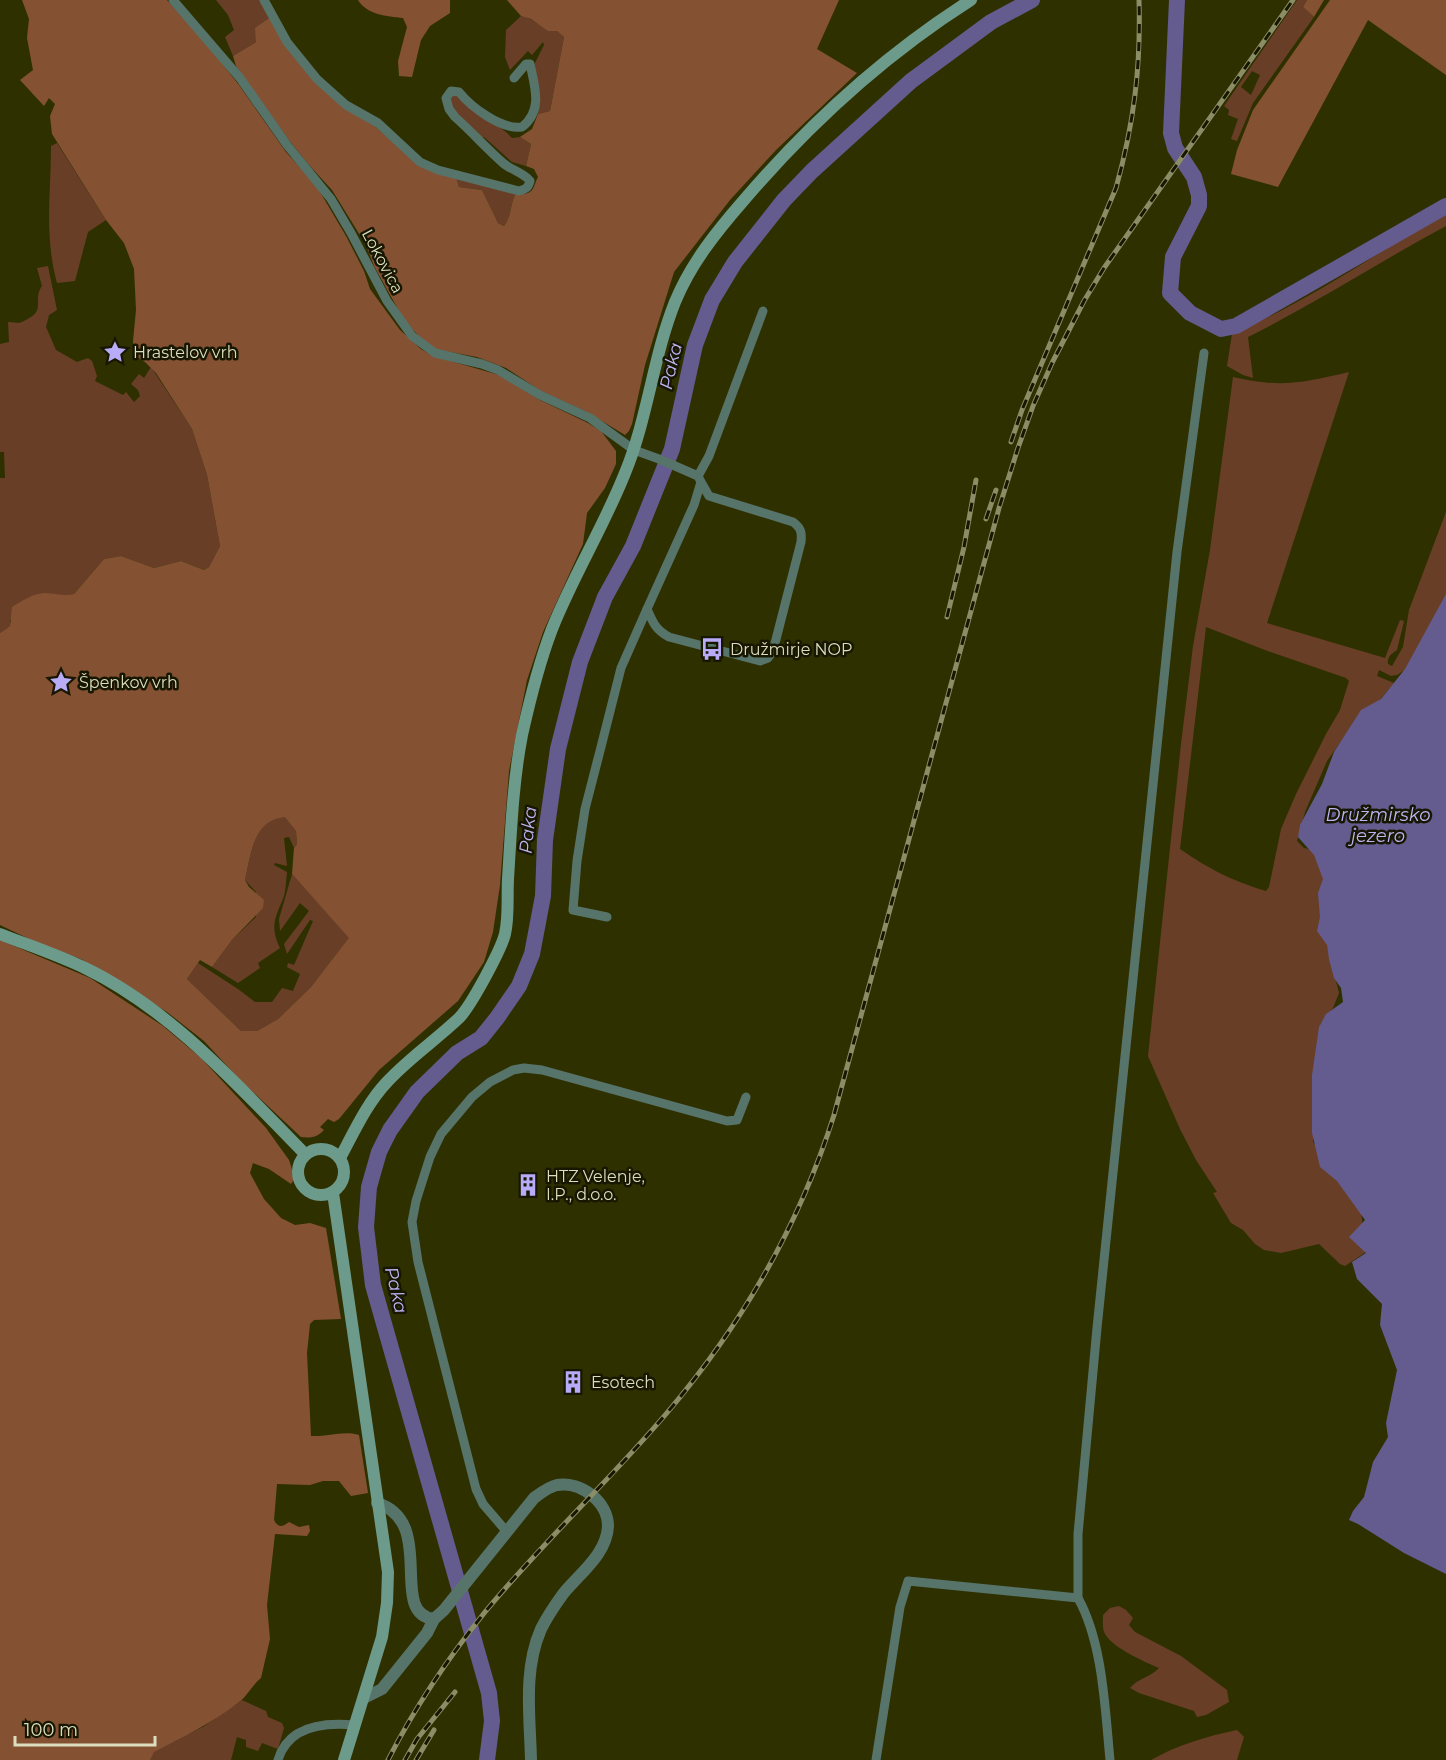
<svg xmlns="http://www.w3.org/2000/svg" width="1446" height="1760" viewBox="0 0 1446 1760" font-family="Montserrat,sans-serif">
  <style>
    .green { fill: #683f26; fill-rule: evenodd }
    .forest { fill: #845233; fill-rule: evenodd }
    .water { fill: #645b8e }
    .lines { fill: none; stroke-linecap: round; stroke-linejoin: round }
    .river { stroke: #645b8e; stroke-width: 16 }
    .minor { stroke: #57746a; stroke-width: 9 }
    .tertiary { stroke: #57746a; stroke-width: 12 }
    .secondary { stroke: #6d9b8b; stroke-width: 12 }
    .rail-casing { stroke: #8b8d66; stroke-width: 5 }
    .rail { stroke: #171701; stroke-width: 3; stroke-dasharray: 9; stroke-linecap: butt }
    .labels { text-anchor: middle; stroke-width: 5; stroke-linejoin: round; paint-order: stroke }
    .street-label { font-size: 16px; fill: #dbddbe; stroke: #171701 }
    .poi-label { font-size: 16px; fill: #dbddbe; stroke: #171701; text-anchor: start }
    .water-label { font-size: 18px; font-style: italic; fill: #beb4f3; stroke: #171701 }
  </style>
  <rect width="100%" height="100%" fill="#2f3000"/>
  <g class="green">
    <polygon points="216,0 261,0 271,17 256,42 233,56 225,37 234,30 228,15"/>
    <path d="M 1297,0 L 1307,0 L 1303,7 L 1314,17 L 1253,103 L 1237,141 L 1231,139 L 1238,119 L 1228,115 L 1229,110 L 1224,106 ZM 1252,71 L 1260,75 L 1251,95 L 1241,87 Z"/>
    <path d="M 521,16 C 536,19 543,31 557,31 L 564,37 L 550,111 L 538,114 L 534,65 L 544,45 L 543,42 L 532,55 L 528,51 L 510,70 L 505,57 L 506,30 Z"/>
    <polygon points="456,95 506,132 512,138 520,137 531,144 526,166 512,162 484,137 481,138 449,105 450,96"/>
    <path d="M 57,143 L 106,220 L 88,232 L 75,281 L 57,283 C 44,235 51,194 51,146 Z"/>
    <path d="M 456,177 L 516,193 C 510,203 512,216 504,226 L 498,223 L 482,190 L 459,187 Z"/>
    <path d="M 1446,212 L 1446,226 C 1379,262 1316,303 1248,337 L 1253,378 L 1243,375 L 1227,366 L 1232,334 C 1307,302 1376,254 1446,212 Z"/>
    <path d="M 48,266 L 57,310 L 49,315 L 46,327 L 56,350 L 77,362 L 88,358 L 92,361 L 97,376 L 95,381 L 123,395 L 126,392 L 134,402 L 140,396 L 138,390 L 131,384 L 139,374 L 144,378 L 151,367 L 192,429 L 207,475 L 220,546 L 209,567 L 204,570 L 181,561 L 154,568 L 121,556 L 104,559 L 74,594 L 67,596 L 46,593 L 10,620 L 10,626 L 0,633 L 0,478 L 5,478 L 4,452 L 0,452 L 0,344 L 9,342 L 8,322 C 22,323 19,324 31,317 C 44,309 33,298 42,286 L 37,268 Z"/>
    <path d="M 1349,372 L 1267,623 L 1385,658 L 1400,620 L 1404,621 L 1397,650 C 1391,654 1387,657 1388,664 L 1392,666 L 1403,647 L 1409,610 L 1446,512 L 1446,597 L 1410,667 L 1397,675 L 1391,676 L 1379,670 L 1377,676 L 1394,683 L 1373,708 L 1355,722 L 1327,761 L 1305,812 L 1297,841 L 1304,848 L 1313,850 L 1322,862 L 1328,949 L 1339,993 L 1333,1008 L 1321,1023 L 1313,1131 L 1313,1142 L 1361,1211 L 1366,1252 L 1345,1266 L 1340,1264 L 1319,1244 L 1281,1253 L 1264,1250 L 1255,1244 L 1243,1230 L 1231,1223 L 1213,1193 L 1217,1192 L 1196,1160 L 1180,1129 L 1148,1056 L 1181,744 L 1193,646 L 1210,550 L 1233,377 C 1281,388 1302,383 1349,372 ZM 1206,627 L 1265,650 L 1346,678 L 1349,681 L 1340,710 L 1326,734 L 1296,794 L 1281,829 L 1269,887 L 1266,891 C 1230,880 1211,870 1180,849 Z"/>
    <path d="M 285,816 L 296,831 L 297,844 L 294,848 L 289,837 L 284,838 L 287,866 L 275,863 L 274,865 L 287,872 C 286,880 286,888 284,896 C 276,917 269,925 280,948 L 258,963 L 260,968 L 238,983 L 212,967 L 232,940 L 256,917 L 256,892 L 245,880 C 251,854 253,820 285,816 Z"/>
    <polygon points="292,874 350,938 311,987 278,1019 257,1031 241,1031 187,979 198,963 238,989 255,1002 272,1002 282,988 293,991 300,974 287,967 288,963 294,965 313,921 310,920 287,954 284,944 309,911 300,903 280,931 279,919"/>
    <path d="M 1119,1606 L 1126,1610 L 1133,1618 L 1129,1625 L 1135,1632 L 1181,1656 L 1227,1690 L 1229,1702 L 1206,1715 L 1197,1717 L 1194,1711 L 1139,1693 L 1130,1688 C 1138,1678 1151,1677 1159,1668 C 1145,1662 1113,1648 1105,1634 C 1102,1628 1103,1622 1103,1615 L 1110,1608 Z"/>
    <polygon points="242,1700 266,1711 268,1717 282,1723 284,1728 278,1749 262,1743 258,1751 246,1747 246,1740 237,1737 231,1760 150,1760 153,1752 203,1727"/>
    <path d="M 1237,1730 L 1244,1737 L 1237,1760 L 1151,1760 C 1177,1745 1208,1736 1237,1730 Z"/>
  </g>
  <g class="forest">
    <path d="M 22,0 L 167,0 L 205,42 L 239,85 L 286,152 L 316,185 L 346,236 L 364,271 L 370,289 L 400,330 L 421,349 L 433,356 L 499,375 L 540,400 L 586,422 L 601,431 L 616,451 L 616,464 L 605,488 L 587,513 L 583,544 L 543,632 L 527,680 L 509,771 L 500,885 L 493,932 L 484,962 L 458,1001 L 379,1070 L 339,1119 L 334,1122 L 328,1119 L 320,1127 L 324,1130 C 316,1138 311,1138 301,1137 L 240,1080 L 204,1041 L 167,1012 L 81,959 L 42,945 L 0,925 L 0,633 L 10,626 L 12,607 C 22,601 32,594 44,593 C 55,593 64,597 74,594 L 104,559 L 121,556 L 154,568 L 181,561 L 204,570 L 209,567 L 220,546 L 207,475 L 192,429 L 156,373 L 145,362 L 134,355 L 133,341 L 136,310 L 134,269 L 124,243 L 106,220 L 52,134 L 50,116 L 55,104 L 49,98 L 44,106 L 20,80 L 33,70 L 27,38 L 29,19 ZM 285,817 L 296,831 L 297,844 L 294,848 L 292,874 L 349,938 L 311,987 L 278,1019 L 257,1031 L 241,1031 L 187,979 L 200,960 L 212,967 L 232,940 L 263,908 L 264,900 L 249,887 L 245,880 C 251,854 253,820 285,817 Z"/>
    <path d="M 358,0 L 450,0 L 450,13 L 430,26 L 421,40 L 412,77 L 399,76 L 398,61 L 407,27 L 403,18 C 387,16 367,15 358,0 Z"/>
    <path d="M 507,0 L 839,0 L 817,49 L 857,73 L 776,150 L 730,200 L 674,272 L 645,365 L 632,424 L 629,431 L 625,435 L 587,412 L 541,391 L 506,368 L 477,357 L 434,349 L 425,343 L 404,320 L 374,266 L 366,245 L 332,190 L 309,165 L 288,139 L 236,66 L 233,56 L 256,42 L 255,28 L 271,17 L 306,70 L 368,120 L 406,154 L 456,177 L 459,187 L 482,190 L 498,223 L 504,226 C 512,216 510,203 516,193 C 534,196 532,189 538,177 L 534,169 L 526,166 L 531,144 L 520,137 L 532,129 L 538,114 L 550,111 L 564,37 L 557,31 L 548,31 L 531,19 L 521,16 Z"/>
    <polygon points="1307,0 1324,0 1314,17 1303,7"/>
    <polygon points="1330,0 1446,0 1446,75 1368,20 1278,187 1231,174 1237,150 1253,110"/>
    <path d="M 0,940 L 90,978 L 163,1026 L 201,1058 L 266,1128 L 289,1160 L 295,1178 L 291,1184 L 269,1169 L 253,1163 L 250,1173 L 264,1199 L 281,1218 L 295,1225 L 310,1223 L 326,1228 L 341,1319 L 314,1320 L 310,1324 L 307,1353 L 311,1436 C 326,1437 345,1430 359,1435 L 368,1493 L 351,1496 L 339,1481 L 323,1481 L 310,1485 L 277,1484 L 274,1520 C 278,1528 283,1527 289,1522 L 299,1527 L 309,1525 L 310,1531 L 307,1536 L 275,1534 L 267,1605 L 270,1639 L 261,1678 C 252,1685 248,1695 239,1702 C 213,1723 183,1737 154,1752 L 150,1760 L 0,1760 Z"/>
  </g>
  <polygon class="water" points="1446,594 1446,1574 1404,1553 1358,1524 1349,1520 1353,1511 1364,1497 1373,1462 1388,1437 1386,1423 1397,1370 1380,1325 1382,1304 1357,1279 1352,1262 1366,1253 1349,1237 1365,1220 1337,1181 1320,1167 1312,1133 1312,1075 1319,1027 1326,1014 1343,1002 1341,988 1334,978 1329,959 1327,945 1317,931 1320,917 1318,893 1323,879 1314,855 1298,837 1300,825 1322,784 1334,752 1361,710 1381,699 1405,669"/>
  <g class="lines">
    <g class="river">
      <polyline points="1177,0 1171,133 1175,148 1194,177 1199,195 1199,206 1173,257 1170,293 1190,313 1221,329 1236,326 1446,206"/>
      <polyline points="487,1760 492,1721 489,1693 373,1285 366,1227 369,1187 379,1152 390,1130 417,1092 457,1053 481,1038 497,1018 519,986 532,954 543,896 545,840 558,749 580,662 605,597 633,546 672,449 695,345 712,300 735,262 784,200 812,171 911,81 991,22 1032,0"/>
    </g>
    <g class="minor">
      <path d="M 173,0 L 240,78 L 287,145 L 331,199 L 351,233 L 387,301 L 412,336 L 435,353 L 482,364 L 498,370 L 540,395 L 590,418 L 634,450 L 659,459 L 698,476 L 701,482 L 694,505 L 647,609 C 653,623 656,630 669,637 L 760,661 L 768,658 L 773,651 L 801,542 C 802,532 801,528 793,522 L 709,496 L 701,482"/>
      <path d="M 264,0 L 287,42 L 317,79 L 346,105 L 378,123 L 420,162 L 438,170 L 519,191 C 526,189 528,188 530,181 C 524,173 511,170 503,163 C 486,148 472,132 455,117 L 449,109 L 446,98 L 451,91 L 459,92 C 472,108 502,130 522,127 C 543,111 535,87 530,64 L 526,64 L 514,78"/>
      <polyline points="698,476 709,456 763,311"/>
      <polyline points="607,917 573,910 577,861 585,809 601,747 621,668 647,609"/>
      <polyline points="507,1532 483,1504 476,1489 418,1262 412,1222 416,1201 430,1157 441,1134 472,1097 490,1082 513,1070 524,1068 542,1070 727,1121 737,1120 746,1097"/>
      <path d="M 1078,1598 C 1103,1643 1105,1709 1110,1760"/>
      <path d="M 278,1760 C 288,1726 324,1722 355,1725"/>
      <polyline points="876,1760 900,1607 908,1581 1078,1598 1078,1534 1097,1328 1177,552 1204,353"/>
    </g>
    <g class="tertiary">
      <path d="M 377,1503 C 438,1522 387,1614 434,1619"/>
      <path d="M 364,1698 L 382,1689 L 427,1633 L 434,1619 L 444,1610 L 534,1498 C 541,1493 548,1487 557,1485 C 581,1481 608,1502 608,1526 C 607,1554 579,1574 563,1594 C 555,1605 547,1617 541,1629 C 523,1670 530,1717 531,1760"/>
    </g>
    <g class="secondary">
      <path d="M 0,934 C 28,945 58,955 85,968 C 172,1010 239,1087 305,1154"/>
      <circle cx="321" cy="1172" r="23"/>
      <path d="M 340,1158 C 354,1132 367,1103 387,1082 C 409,1058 436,1040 459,1018 C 471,1006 501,950 505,934 C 509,917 507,896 508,879 C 511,831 513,781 522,735 C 530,699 539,663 552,629 C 573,576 604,526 625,473 C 648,417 653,357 675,302 C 691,263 717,231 744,200 C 810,123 886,54 971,0"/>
      <polyline points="333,1193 388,1572 387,1603 382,1637 344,1760"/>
    </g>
    <g class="rail-casing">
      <g id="rail">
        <path d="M 1011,442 L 1022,410 L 1116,188 C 1134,123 1141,67 1139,0"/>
        <polyline points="986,519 996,490"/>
        <polyline points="947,617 964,547 976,480"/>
        <path d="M 388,1760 C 415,1707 448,1658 485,1612 C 542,1543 608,1482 666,1414 C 741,1326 799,1226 834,1115 L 999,508 L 1018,448 L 1033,406 L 1052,363 L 1084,301 L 1104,268 L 1293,0"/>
        <polyline points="405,1760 417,1739 455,1692"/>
        <polyline points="416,1760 434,1730"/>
      </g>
    </g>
    <use href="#rail" class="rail"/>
  </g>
  <defs>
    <g id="sight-bare" transform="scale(1.8)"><path d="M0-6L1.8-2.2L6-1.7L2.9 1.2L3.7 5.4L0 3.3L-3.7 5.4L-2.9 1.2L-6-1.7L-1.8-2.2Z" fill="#b8abf7" stroke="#171701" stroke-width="2.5" paint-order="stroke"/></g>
    <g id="bus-bare" transform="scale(1.8)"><path d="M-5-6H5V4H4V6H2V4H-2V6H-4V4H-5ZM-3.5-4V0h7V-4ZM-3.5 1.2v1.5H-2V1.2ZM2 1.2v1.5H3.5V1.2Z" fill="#b8abf7" stroke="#171701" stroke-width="2.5" paint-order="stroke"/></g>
    <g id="building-bare" transform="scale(1.8)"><path d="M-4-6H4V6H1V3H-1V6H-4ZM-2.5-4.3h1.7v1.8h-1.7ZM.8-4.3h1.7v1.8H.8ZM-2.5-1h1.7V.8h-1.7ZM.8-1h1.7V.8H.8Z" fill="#b8abf7" stroke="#171701" stroke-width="2.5" paint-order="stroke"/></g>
  </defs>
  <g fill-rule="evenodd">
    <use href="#sight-bare" x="115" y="352"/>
    <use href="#bus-bare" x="712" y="649"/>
    <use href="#sight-bare" x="61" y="682"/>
    <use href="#building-bare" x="528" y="1185"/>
    <use href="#building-bare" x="573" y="1382"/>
  </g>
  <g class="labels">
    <g class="street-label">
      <text transform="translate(383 261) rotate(62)" y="6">Lokovica</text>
    </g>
    <g class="poi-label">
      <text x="133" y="358">Hrastelov vrh</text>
      <text x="730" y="655">Družmirje NOP</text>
      <text x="79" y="688">Špenkov vrh</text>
      <text x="546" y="1182">HTZ Velenje,<tspan x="546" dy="18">I.P., d.o.o.</tspan></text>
      <text x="591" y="1388">Esotech</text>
    </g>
    <g class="water-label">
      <text transform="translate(671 366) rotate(-77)" y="6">Paka</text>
      <text x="1378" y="821">Družmirsko<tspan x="1378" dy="21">jezero</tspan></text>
      <text transform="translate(528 830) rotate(-84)" y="6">Paka</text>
      <text transform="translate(396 1290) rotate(77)" y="6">Paka</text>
    </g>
  </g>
  <path d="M15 1736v9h140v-9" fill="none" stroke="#dbddbe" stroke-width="3"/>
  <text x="24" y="1736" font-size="18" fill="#dbddbe" stroke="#171701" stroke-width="4.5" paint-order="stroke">100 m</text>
</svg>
